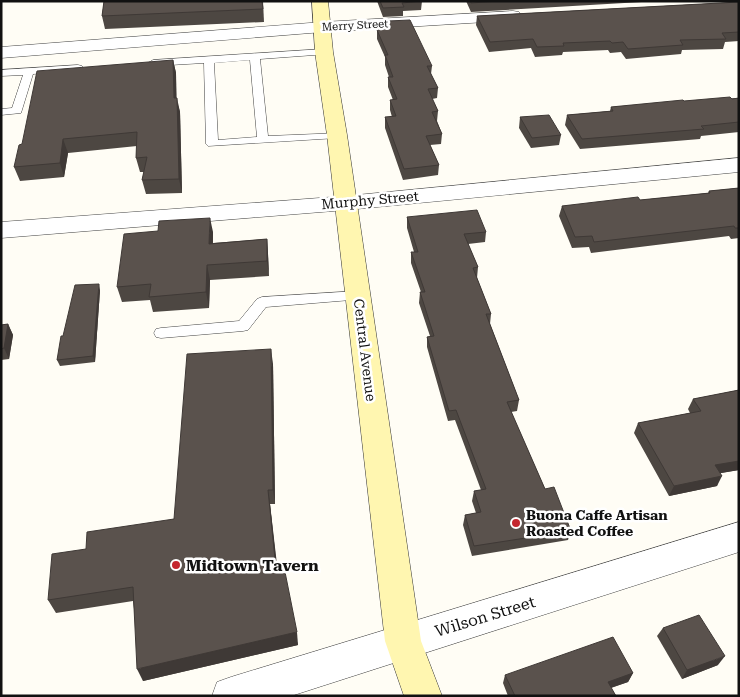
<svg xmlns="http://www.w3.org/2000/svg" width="740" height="697" viewBox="0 0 740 697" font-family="'Roboto Serif',serif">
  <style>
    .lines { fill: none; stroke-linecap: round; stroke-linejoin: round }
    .lane-casing { stroke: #444; stroke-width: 1 }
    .street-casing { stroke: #444; stroke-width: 1 }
    .secondary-casing { stroke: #333; stroke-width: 1 }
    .lane { fill: #fff; fill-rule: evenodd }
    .street { fill: #fff; fill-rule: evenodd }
    .secondary { fill: #fff6b0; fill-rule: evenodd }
    .wall { fill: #4d4742 }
    .shaded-wall { fill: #3f3936 }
    .building { fill: #5a524d; stroke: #3f3936 }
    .poi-dot { fill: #c4262e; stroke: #fff; stroke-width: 2 }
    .labels { text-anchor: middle; stroke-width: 5; stroke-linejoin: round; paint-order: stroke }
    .far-street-label { font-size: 11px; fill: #111; stroke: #fff }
    .street-label { font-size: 14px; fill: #111; stroke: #fff }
    .poi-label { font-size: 14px; font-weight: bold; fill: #111; stroke: #fff; text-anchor: start }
    .near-poi-label { font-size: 16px; font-weight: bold; fill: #111; stroke: #fff; text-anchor: start }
    .near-street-label { font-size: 16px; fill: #111; stroke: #fff }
  </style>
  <rect width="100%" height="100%" fill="#fffdf5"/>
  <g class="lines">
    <g class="lane-casing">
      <g id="lane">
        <path d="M 324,49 L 328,50 L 328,54 L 260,59 L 268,136 L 341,133 L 343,135 L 341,137 L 337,138 L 208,146 L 206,144 L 204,63 L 153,66 L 148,63 L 153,60 ZM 250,60 L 257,137 L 218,140 L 214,63 Z"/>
        <polygon points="78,65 82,66 83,68 82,70 33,74 21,113 1,115 1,109 12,108 23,75 1,76 1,70"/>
        <polygon points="358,291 363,293 365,296 363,299 266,307 248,330 243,331 161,338 156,337 154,333 156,329 161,328 239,321 257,299 262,297"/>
      </g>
    </g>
    <g class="street-casing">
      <g id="street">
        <polygon points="513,11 519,12 522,16 519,20 323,32 1,58 1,47 323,22"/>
        <polygon points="739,158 739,172 346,210 1,238 1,222 346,196"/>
        <polygon points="739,522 739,552 291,696 212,696 217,682 231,677"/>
      </g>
    </g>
    <g class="secondary-casing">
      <polygon id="secondary" points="312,1 328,1 333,52 347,135 421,641 442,696 404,696 385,641 327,135 315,52"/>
    </g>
    <use href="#lane" class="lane"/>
    <use href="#street" class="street"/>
    <use href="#secondary" class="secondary"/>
  </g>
  <g class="wall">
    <polygon points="104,1 263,1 264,22 105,29 102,16"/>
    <polygon points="377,1 422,1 421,10 403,11 403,16 383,17"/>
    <polygon points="466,1 659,1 471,12"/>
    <polygon points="739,2 739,41 725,42 723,49 682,50 681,54 626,59 621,52 610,53 608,50 563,52 562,55 535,57 531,48 489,52 476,25 477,16"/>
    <polygon points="388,21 432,66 431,74 438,88 437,98 432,99 438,111 437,121 442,134 441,144 430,145 439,165 438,175 403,180 385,128 385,117 392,117 390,110 390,100 393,100 388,87 388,77 389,77 385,65 385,57 377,39 377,30 388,29"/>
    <polygon points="173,60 176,73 176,98 180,112 182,193 146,194 142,180 144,172 140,172 136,158 137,146 68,153 64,177 20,181 14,167 22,144"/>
    <polygon points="739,98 739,132 701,136 700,139 580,149 565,125 567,115 610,111 611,107 684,101"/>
    <polygon points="520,117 561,135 559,145 531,148 519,128"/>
    <polygon points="739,188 739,238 731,239 729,236 591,253 589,247 572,248 559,216 562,206 640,200 708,193 709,191"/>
    <polygon points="407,217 486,232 485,242 468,244 478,267 477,278 491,314 490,324 519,400 517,411 511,412 545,489 571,531 568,540 472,556 463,525 465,515 476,513 472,501 474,491 481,490 455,420 448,421 427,347 427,337 430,336 419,303 420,292 421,292 411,263 411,252 414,252 407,228"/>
    <polygon points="213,232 213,243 267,239 268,254 269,276 210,280 209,308 153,312 150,300 122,302 117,287"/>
    <polygon points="100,290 95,362 60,366 57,360 63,336"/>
    <polygon points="8,324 13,335 9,359 1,360 1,325"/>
    <polygon points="273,364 275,504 270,504 277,569 298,645 143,681 133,601 56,613 48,600 86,549 174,519"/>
    <polygon points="739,390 739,470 720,473 717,486 669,496 634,433 638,423 690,413 688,409 693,399"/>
    <polygon points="663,628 718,665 682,679 657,636"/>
    <polygon points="633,673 628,682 611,688 616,696 508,696 503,683 505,675"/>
  </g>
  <g class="shaded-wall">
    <polygon points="173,60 176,73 177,112 174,98"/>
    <polygon points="177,98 180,112 182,193 179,179"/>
    <polygon points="63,139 68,153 64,177 60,163"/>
    <polygon points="210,218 213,232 212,259 209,244"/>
    <polygon points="267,239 268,254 269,276 267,261"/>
    <polygon points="207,265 210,280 209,308 206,292"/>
    <polygon points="99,284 100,290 95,362 93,356"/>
    <polygon points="8,324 13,335 9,359 4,348"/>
    <polygon points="271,349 273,364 275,504 273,490"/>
    <polygon points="739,461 739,470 710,475 715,465"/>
    <polygon points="722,476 717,486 669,496 674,486"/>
    <polygon points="268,490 270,504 279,582 276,569"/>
    <polygon points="297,632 298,645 143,681 137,669"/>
    <polygon points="725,656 718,665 682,679 687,670"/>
    <polygon points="633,673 628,682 604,690 608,682"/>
  </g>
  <g class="building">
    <polygon points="104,1 262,1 263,9 102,16"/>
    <polygon points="380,1 422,1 402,3 404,7 383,8"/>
    <polygon points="471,1 499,1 471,3"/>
    <polygon points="739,2 739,32 722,33 726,39 680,40 683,45 628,49 623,42 612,43 610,41 563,43 564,46 537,47 533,39 490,42 477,16"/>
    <polygon points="410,20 432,66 427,66 438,88 428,89 438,111 432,112 442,134 426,136 439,165 404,169 385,117 396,116 390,100 397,99 388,77 393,77 385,55 388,55 377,30 391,28 388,21"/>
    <polygon points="173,60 174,98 177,98 179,179 142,180 147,157 136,158 137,132 63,139 60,163 14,167 19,145 22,144 37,71"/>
    <polygon points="730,97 732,99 739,98 739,122 701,126 704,129 582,139 567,115 613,111 611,107 683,100 684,101"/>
    <polygon points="549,115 561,135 532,138 520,117"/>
    <polygon points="739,188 739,228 735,228 734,226 594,242 592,236 575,237 562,206 638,197 640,200 710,193 709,191"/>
    <polygon points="477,210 486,232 464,234 478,267 473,268 491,314 486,314 519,400 507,402 545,489 554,487 571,531 474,546 465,515 481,512 474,491 486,489 456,410 449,411 427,337 434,336 420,292 425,292 411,252 418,252 407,217"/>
    <polygon points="210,218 209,244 267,239 267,261 207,265 206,292 149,297 151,284 117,287 124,234 158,231 159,221"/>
    <polygon points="99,284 93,356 57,360 61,336 63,336 75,285"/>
    <polygon points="8,324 4,348 1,349 1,325"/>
    <polygon points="271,349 273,490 268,490 276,569 284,567 297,632 137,669 133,587 48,600 52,554 86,549 87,532 174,519 187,354"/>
    <polygon points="739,390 739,461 715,465 722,476 674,486 638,423 701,411 693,399"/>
    <polygon points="699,615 725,656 687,670 663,628"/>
    <polygon points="613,637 633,673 608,682 616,696 515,696 505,675"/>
  </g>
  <g class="poi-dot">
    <circle cx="516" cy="523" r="5"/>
    <circle cx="176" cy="565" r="5"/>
  </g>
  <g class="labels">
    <g class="far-street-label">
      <text transform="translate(355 25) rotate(-3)" y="4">Merry Street</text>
    </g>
    <g class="street-label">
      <text transform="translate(370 200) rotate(-5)" y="5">Murphy Street</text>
      <text transform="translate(365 350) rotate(83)" y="5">Central Avenue</text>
    </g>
    <g class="poi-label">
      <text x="526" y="520">Buona Caffe Artisan<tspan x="526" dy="16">Roasted Coffee</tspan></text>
    </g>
    <g class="near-poi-label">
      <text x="186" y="571">Midtown Tavern</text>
    </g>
    <g class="near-street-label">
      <text transform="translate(485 616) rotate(-17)" y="6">Wilson Street</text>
    </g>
  </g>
  <rect width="740" height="697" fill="none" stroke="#111111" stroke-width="5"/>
</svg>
